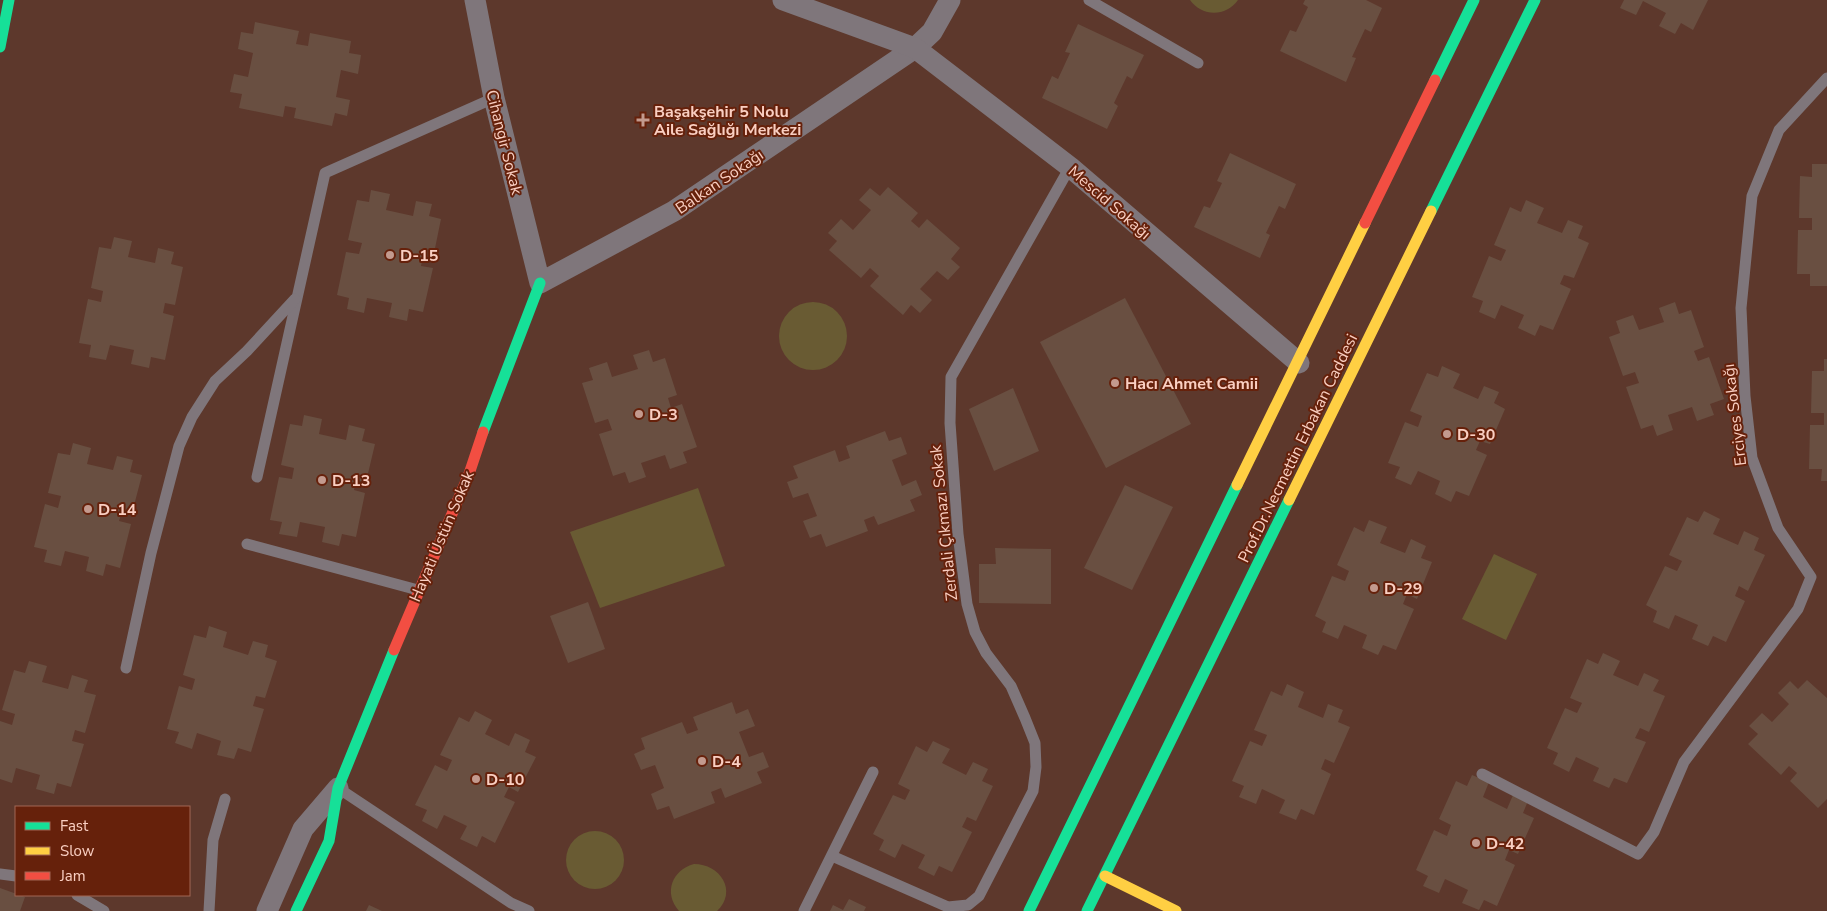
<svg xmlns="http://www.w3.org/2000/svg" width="1827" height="911" viewBox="0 0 1827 911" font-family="'Nunito Sans',sans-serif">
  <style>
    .green { fill: #695b33 }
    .building { fill: #694f41 }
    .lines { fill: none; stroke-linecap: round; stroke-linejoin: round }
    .lane { stroke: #7f767b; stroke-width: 11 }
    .street { stroke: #7f767b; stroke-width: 21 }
    .fast { stroke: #16e098; stroke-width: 11 }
    .slow { stroke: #ffcf43; stroke-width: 11 }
    .jam { stroke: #f24e42; stroke-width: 11 }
    .poi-dot { fill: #c39a8e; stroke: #66210b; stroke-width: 2 }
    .labels { text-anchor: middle; stroke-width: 4; stroke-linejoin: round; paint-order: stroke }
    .poi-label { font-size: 16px; font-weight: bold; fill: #facfc2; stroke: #66210b; text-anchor: start }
    .street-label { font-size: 16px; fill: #facfc2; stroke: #66210b }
  </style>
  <rect width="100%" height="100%" fill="#5d382c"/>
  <g class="green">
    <path d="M 1190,0 L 1238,0 C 1226,17 1202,17 1190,0 Z"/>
    <circle cx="813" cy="336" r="34"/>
    <polygon points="698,488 725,566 600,608 570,532"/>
    <polygon points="1494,554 1537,574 1506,640 1462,619"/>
    <circle cx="595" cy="860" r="29"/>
    <path d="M 694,864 C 720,864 738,891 717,911 L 679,911 C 663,893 672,870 694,864 Z"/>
  </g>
  <g class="building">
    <polygon points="1305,0 1366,0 1382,8 1371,32 1365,29 1352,57 1356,58 1346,82 1280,51 1290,30 1296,32 1308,7 1303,4"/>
    <polygon points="1624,0 1708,0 1693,30 1681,23 1675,34 1659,26 1666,13 1643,1 1636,15 1620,8"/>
    <polygon points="255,22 299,31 296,44 308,46 310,33 351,41 349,53 361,55 358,74 341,70 336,97 350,100 347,116 335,113 332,126 294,118 296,108 285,106 283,117 239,108 242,94 230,92 234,74 248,77 253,53 238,49 241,32 253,34"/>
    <polygon points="1078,24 1144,55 1132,79 1127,76 1114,103 1118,106 1107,129 1042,98 1052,76 1058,79 1070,53 1065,52"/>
    <polygon points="1230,153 1296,184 1285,209 1279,206 1266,233 1270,235 1260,258 1194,227 1204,206 1210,208 1222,183 1217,181"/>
    <polygon points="1812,164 1827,164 1827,286 1810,286 1810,274 1797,274 1798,230 1812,230 1812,218 1799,218 1800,176 1812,177"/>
    <polygon points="888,187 918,213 911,221 919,228 927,219 960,248 951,259 960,267 948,280 937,271 920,289 932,300 920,313 911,305 903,315 870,286 879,276 870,268 861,278 829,250 837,241 828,233 841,219 853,230 871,210 859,200 870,188 880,196"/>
    <polygon points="371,190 390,194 386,210 413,216 416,201 432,204 429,216 441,219 433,258 423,256 421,266 433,268 423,312 409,309 407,321 389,317 392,303 367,298 364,313 347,309 349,298 337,295 346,252 359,254 362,243 348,240 357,200 369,202"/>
    <polygon points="1526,200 1544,208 1537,223 1562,233 1568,220 1583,226 1578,238 1589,243 1574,278 1564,275 1560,284 1571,289 1553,330 1540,325 1535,336 1518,328 1524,315 1501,305 1495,319 1479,312 1483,301 1472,297 1489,256 1501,261 1506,250 1494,245 1510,207 1521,212"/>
    <polygon points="114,237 132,241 128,257 155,263 158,248 174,252 171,264 183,267 175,305 165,303 163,313 174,316 165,360 151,357 149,368 131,364 134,350 110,345 106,360 89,357 91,345 79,343 88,299 101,302 103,291 91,288 99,247 111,249"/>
    <polygon points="1125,298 1191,424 1106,468 1040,342"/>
    <polygon points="1675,302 1679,314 1691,310 1704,347 1694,351 1698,361 1709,357 1724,399 1710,404 1714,415 1697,421 1692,407 1668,415 1673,430 1657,436 1653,425 1641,429 1626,387 1639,383 1635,372 1623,376 1609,337 1620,333 1616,321 1633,315 1639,330 1664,322 1659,308"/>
    <polygon points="649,350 653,362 665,358 677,395 668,398 671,408 682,404 697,447 683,452 687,463 670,469 665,455 641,463 646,477 629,483 625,472 613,476 599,434 612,430 608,419 595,423 582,383 593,380 589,368 607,362 612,377 638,369 633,355"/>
    <polygon points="1824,359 1827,359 1827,481 1821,481 1822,469 1809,469 1810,425 1824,425 1824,413 1811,413 1812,371 1824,371"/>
    <polygon points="1442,366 1460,374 1453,388 1478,399 1484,386 1499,392 1494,403 1505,409 1490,444 1480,441 1476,450 1487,455 1469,496 1456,491 1451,502 1435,494 1440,481 1418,471 1411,485 1395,478 1400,467 1388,463 1405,422 1418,427 1422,416 1410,411 1427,373 1438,377"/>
    <polygon points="1013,388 1039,451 994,471 969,409"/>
    <polygon points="304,415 322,419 319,434 346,440 349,425 365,429 362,441 375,444 366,482 356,480 354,490 365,493 356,537 342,534 339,546 322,542 325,527 300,522 297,537 279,534 282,522 270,520 279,477 292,479 294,468 281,465 290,424 302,426"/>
    <polygon points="885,431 889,441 901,437 907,454 892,460 902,486 916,480 922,495 910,500 915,511 878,525 874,516 864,520 868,531 826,547 821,534 810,538 803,521 817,516 808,493 793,498 787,482 798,478 793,466 835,450 839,462 850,458 846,446"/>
    <polygon points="73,443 91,448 87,464 113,470 117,456 133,460 130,472 142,475 132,513 122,511 119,521 131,524 120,568 106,564 103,576 86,571 89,557 65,551 61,566 44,562 47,550 34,547 45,504 58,508 61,496 48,493 58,453 70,455"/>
    <polygon points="1125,485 1173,507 1132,590 1084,568"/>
    <polygon points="1704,511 1720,519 1713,534 1738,545 1744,531 1759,538 1754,550 1765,555 1748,591 1739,586 1735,596 1745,601 1726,642 1713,636 1708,646 1692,639 1698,625 1675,615 1669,629 1653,622 1657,611 1646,605 1665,566 1677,571 1682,561 1669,555 1687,517 1698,522"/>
    <polygon points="1369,520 1387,527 1380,543 1405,553 1411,539 1426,546 1421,558 1432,562 1417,599 1407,594 1403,604 1414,609 1396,650 1383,645 1378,655 1362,648 1367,635 1344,625 1338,639 1322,632 1326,622 1315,616 1332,576 1345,581 1349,571 1337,565 1354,527 1364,532"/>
    <polygon points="995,548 1051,549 1051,604 979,603 979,564 996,564"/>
    <polygon points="588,602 605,649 568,663 550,616"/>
    <polygon points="209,626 227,632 223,647 248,655 253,641 268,645 265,657 277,661 265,698 256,696 253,706 264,709 251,752 238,748 234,759 217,755 221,741 197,733 192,749 175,743 179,732 167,729 179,686 192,690 195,679 183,675 194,635 206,638"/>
    <polygon points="1603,653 1620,661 1613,675 1638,686 1644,673 1659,680 1653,691 1665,696 1649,732 1640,728 1635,738 1646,742 1627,783 1614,778 1609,788 1593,781 1599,768 1576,757 1569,772 1553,764 1558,753 1547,748 1565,708 1577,713 1582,703 1570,698 1587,659 1598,664"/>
    <polygon points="29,661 47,666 42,682 68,689 72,675 88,680 84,692 96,695 85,733 75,730 72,741 84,744 71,787 57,783 54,794 36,789 40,775 16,768 12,783 0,779 0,721 12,725 15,714 2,710 14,670 25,673"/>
    <polygon points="1807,680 1827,698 1827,799 1818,808 1790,781 1797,773 1789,766 1781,775 1748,744 1758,734 1749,726 1762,713 1772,722 1789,704 1778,693 1790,681 1798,689"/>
    <polygon points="1287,684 1304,692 1298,707 1323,718 1328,704 1343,710 1338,722 1350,727 1334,763 1325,759 1321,769 1331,774 1314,815 1301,809 1296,820 1279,813 1285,800 1262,789 1256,804 1239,797 1244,786 1232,781 1250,741 1262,746 1267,735 1254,730 1271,691 1282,696"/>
    <polygon points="732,702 736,714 748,709 755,726 739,732 749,757 763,752 769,767 757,772 762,783 725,798 721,788 711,792 715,803 674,819 669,806 657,810 651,794 664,788 655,765 641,770 634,754 645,749 641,738 682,722 687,734 698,730 693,717"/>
    <polygon points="475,711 492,720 485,734 509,746 515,733 530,740 525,752 536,757 518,792 509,787 504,797 515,802 495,843 482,836 477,847 460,839 467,826 444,815 437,829 422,821 427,810 415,805 435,765 447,771 452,760 440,755 459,717 469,722"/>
    <polygon points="933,741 950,749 942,763 966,775 973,762 988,769 982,781 993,786 976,821 967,817 962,827 972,832 952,872 939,866 934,876 918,868 925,855 902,844 895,858 879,850 884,840 873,834 893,795 905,800 910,790 898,784 916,746 927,752"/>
    <polygon points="1472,775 1489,782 1483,797 1507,809 1513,795 1528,801 1523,813 1534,818 1518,854 1509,850 1505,860 1515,865 1497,906 1484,900 1479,910 1462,903 1468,890 1445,879 1439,893 1423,886 1428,876 1416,870 1434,830 1447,836 1451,825 1439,819 1456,781 1467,786"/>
    <polygon points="0,888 25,897 20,911 0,911"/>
    <polygon points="849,899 866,907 864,911 830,911 833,905 843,910"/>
    <polygon points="369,905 382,911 366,911"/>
  </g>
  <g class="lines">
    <g class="lane">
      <polyline points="1089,0 1198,63"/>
      <polyline points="257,477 325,173 494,98"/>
      <polyline points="247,544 418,590"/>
      <polyline points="126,668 151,553 179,446 192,417 215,381 247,351 295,299"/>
      <polyline points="1482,774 1638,854 1654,832 1684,762 1798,609 1811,577 1778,528 1752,458 1745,396 1741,308 1752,196 1779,130 1827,78"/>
      <polyline points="338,788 511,903 529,911"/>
      <polyline points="832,856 948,907 968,905 979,896 1033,791 1036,767 1035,743 1025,718 1011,686 986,653 975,632 967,604 958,534 950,423 951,377 1070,167"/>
      <polyline points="0,874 16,876"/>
      <polyline points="77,895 104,911"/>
      <polyline points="209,911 213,840 225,799"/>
      <polyline points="804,911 873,772"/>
    </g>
    <g class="street">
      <polyline points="475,0 494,98 540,283 674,211 915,48 932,32 950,0"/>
      <polyline points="783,0 915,48 1070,167 1299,363"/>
      <polyline points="267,911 303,829 338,788"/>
    </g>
    <g class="fast">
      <polyline points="0,47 9,0"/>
      <polyline points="1435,80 1474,0"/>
      <polyline points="1431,211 1535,0"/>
      <polyline points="483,432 540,283"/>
      <polyline points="296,911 329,841 338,788 394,650"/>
      <polyline points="1029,911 1237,485"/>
      <polyline points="1087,911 1289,500"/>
    </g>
    <g class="slow">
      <polyline points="1237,485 1365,223"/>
      <polyline points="1289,500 1431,211"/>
      <polyline points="1105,876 1176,911"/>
    </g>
    <g class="jam">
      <polyline points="1365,223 1435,80"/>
      <polyline points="394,650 469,474 483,432"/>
    </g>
  </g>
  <g class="poi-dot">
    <path d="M640.5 112.5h5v5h5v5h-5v5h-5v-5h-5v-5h5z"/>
    <circle cx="390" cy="255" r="5"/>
    <circle cx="1115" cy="383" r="5"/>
    <circle cx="639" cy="414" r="5"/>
    <circle cx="1447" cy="434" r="5"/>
    <circle cx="322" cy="480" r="5"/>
    <circle cx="88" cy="509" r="5"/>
    <circle cx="1374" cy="588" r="5"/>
    <circle cx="702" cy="761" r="5"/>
    <circle cx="476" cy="779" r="5"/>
    <circle cx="1476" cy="843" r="5"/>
  </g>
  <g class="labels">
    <g class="poi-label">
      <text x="654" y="117">Başakşehir 5 Nolu<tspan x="654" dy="18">Aile Sağlığı Merkezi</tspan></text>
      <text x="400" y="261">D-15</text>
      <text x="1125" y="389">Hacı Ahmet Camii</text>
      <text x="649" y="420">D-3</text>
      <text x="1457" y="440">D-30</text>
      <text x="332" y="486">D-13</text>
      <text x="98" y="515">D-14</text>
      <text x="1384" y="594">D-29</text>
      <text x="712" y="767">D-4</text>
      <text x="486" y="785">D-10</text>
      <text x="1486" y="849">D-42</text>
    </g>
    <g class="street-label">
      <text transform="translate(505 142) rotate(76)" y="6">Cihangir Sokak</text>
      <text transform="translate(719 181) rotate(-34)" y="6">Balkan Sokağı</text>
      <text transform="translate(1110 202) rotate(41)" y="6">Mescid Sokağı</text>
      <text transform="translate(1734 415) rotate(-97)" y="6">Erciyes Sokağı</text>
      <text transform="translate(1297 448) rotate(-64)" y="6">Prof.Dr.Necmettin Erbakan Caddesi</text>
      <text transform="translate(943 523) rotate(-96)" y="6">Zerdali Çıkmazı Sokak</text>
      <text transform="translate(441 536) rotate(-67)" y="6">Hayati Üstün Sokak</text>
    </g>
  </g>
  <rect x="15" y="806" width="175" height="90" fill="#66210b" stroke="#a16754"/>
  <rect x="25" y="822" width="25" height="8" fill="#16e098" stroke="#a16754"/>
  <text x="60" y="831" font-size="15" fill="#facfc2">Fast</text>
  <rect x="25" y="847" width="25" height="8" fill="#ffcf43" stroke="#a16754"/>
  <text x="60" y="856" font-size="15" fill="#facfc2">Slow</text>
  <rect x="25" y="872" width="25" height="8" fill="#f24e42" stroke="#a16754"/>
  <text x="60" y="881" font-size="15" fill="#facfc2">Jam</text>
</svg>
